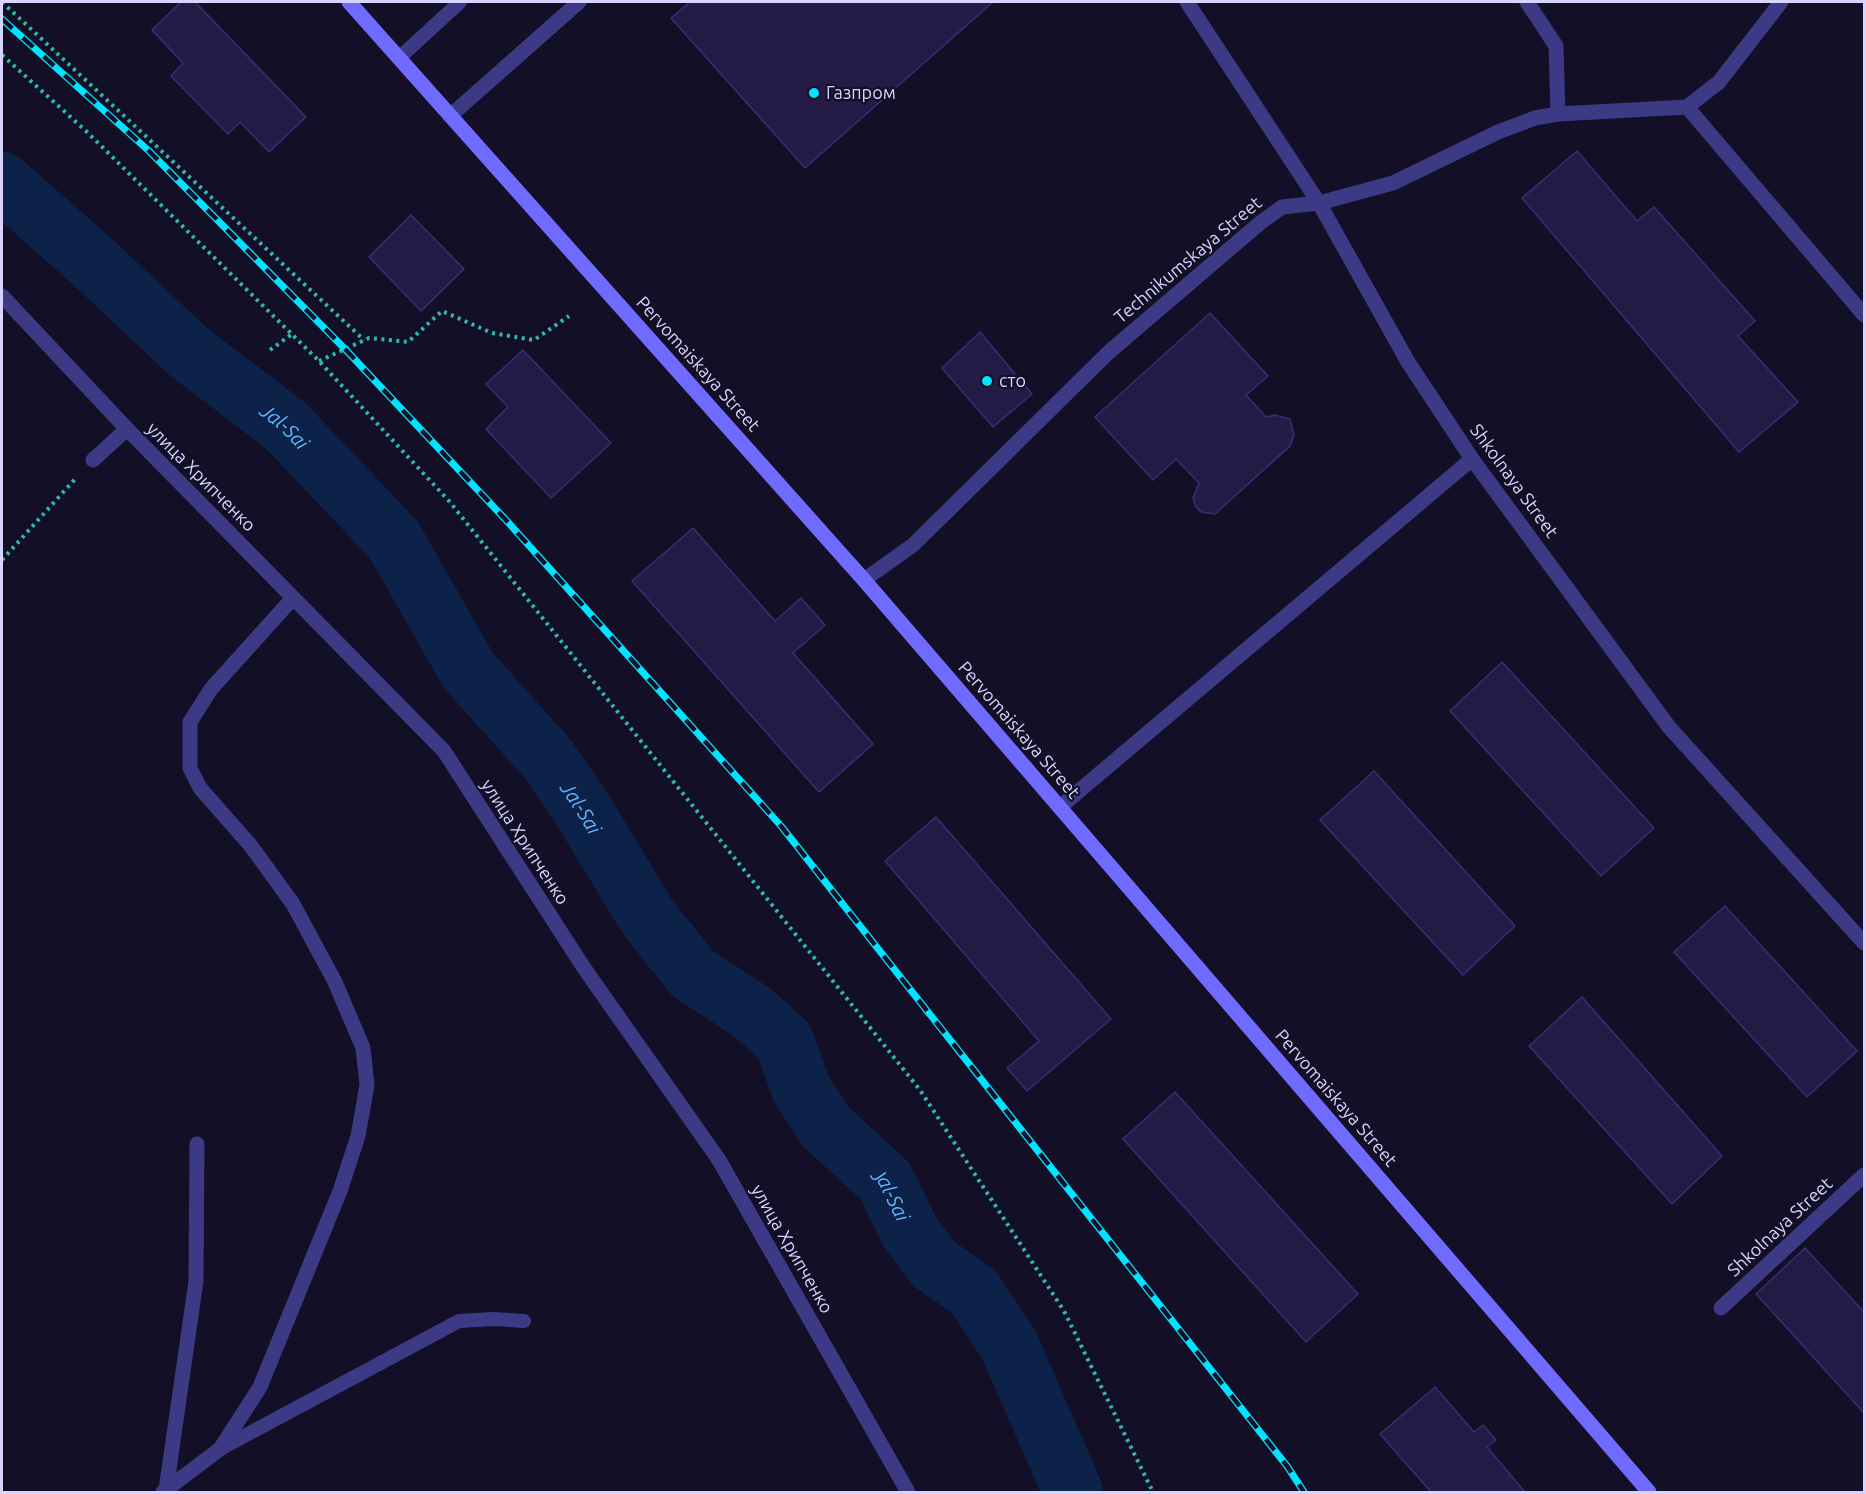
<svg xmlns="http://www.w3.org/2000/svg" width="1866" height="1494" viewBox="0 0 1866 1494" font-family="Ubuntu,sans-serif">
  <style>
    .lines { fill: none; stroke-linecap: round; stroke-linejoin: round }
    .river { stroke: #0c2248; stroke-width: 60 }
    .building { fill: #241b47; stroke: #3b2d73; stroke-width: 1.5 }
    .path { stroke: #2fb8b0; stroke-width: 4; stroke-dasharray: 3 4.5; stroke-linecap: butt }
    .service { stroke: #3d3a85; stroke-width: 14 }
    .minor { stroke: #3d3a85; stroke-width: 15 }
    .secondary { stroke: #6f6bff; stroke-width: 15 }
    .rail-casing { stroke: #00e5ff; stroke-width: 7 }
    .rail { stroke: #130f26; stroke-width: 4.5; stroke-dasharray: 14; stroke-linecap: butt }
    .poi-dot { fill: #00e5ff; stroke: #130f26; stroke-width: 2 }
    .labels { text-anchor: middle; stroke-width: 4.5; stroke-linejoin: round; paint-order: stroke }
    .poi-label { font-size: 18px; fill: #d9d4ff; stroke: #130f26; text-anchor: start }
    .street-label { font-size: 18px; fill: #d9d4ff; stroke: #130f26 }
    .water-label { font-size: 20px; font-style: italic; fill: #62b6ff; stroke: #130f26 }
  </style>
  <rect width="100%" height="100%" fill="#130f26"/>
  <g class="lines">
    <path class="river" id="s1" d="M 2,182 L 94,263 L 190,353 L 285,425 L 394,540 L 468,670 L 547,758 L 581,807 L 647,916 L 692,973 L 753,1013 L 784,1041 L 801,1088 L 825,1126 L 885,1181 L 910,1232 L 934,1264 L 974,1292 L 1009,1345 L 1073,1492"/>
  </g>
  <g class="building">
    <polygon points="181,2 195,2 306,117 269,152 240,122 228,134 171,76 183,63 152,30"/>
    <polygon points="690,2 993,2 805,168 671,18"/>
    <polygon points="1577,151 1637,221 1654,207 1755,321 1738,336 1798,402 1739,452 1522,198"/>
    <polygon points="411,215 464,269 421,311 369,257"/>
    <polygon points="1210,313 1268,376 1246,395 1266,417 1275,415 1290,419 1294,435 1290,446 1215,514 1201,512 1196,507 1193,498 1199,483 1176,459 1153,480 1095,417"/>
    <polygon points="980,332 1032,394 993,427 942,368"/>
    <polygon points="523,350 611,443 551,498 486,429 508,407 486,384"/>
    <polygon points="693,528 775,621 801,598 825,625 793,653 873,744 819,792 632,581"/>
    <polygon points="1502,662 1654,828 1601,876 1450,711"/>
    <polygon points="1374,771 1515,926 1463,975 1320,820"/>
    <polygon points="936,817 1111,1019 1027,1091 1007,1068 1039,1041 885,861"/>
    <polygon points="1725,906 1857,1051 1807,1097 1674,952"/>
    <polygon points="1582,997 1722,1156 1672,1204 1529,1046"/>
    <polygon points="1175,1092 1358,1294 1306,1342 1123,1139"/>
    <polygon points="1805,1248 1864,1312 1864,1413 1756,1294"/>
    <polygon points="1435,1387 1474,1432 1483,1425 1496,1440 1487,1447 1525,1492 1431,1492 1380,1434"/>
  </g>
  <g class="lines">
    <g class="path">
      <polyline points="2,2 364,340"/>
      <polyline points="2,55 86,131 319,361 449,501 920,1090 1064,1311 1153,1492"/>
      <polyline points="270,350 292,334"/>
      <polyline points="319,361 369,338 408,342 442,311 492,333 534,340 569,316"/>
      <polyline points="2,560 76,478"/>
    </g>
    <g class="service">
      <polyline points="399,58 460,2"/>
      <polyline points="220,1449 459,1321 493,1319 524,1321"/>
    </g>
    <g class="minor">
      <polyline points="1187,2 1319,203 1408,362 1472,459 1669,727 1864,943"/>
      <polyline points="1527,2 1556,46 1558,114"/>
      <polyline points="1687,107 1864,315"/>
      <polyline points="450,116 579,2"/>
      <polyline points="2,296 127,429 444,751 584,968 719,1160 908,1492"/>
      <polyline points="93,460 127,429"/>
      <polyline points="864,580 913,545 1109,352 1260,223 1282,207 1319,203 1393,183 1498,132 1535,118 1558,114 1687,107 1719,82 1781,2"/>
      <polyline points="1060,807 1472,459"/>
      <polyline points="1721,1308 1864,1175"/>
      <polyline points="166,1490 196,1281 197,1144"/>
      <polyline points="163,1492 220,1449 260,1387 340,1191 358,1136 367,1085 363,1048 335,982 293,904 251,846 200,788 190,768 190,722 211,689 293,598"/>
    </g>
    <polyline class="secondary" points="349,2 864,580 1649,1492"/>
    <g class="rail-casing">
      <polyline id="rail" points="2,19 149,151 345,349 505,519 781,826 1287,1466 1304,1492"/>
    </g>
    <use href="#rail" class="rail"/>
  </g>
  <g class="poi-dot">
    <circle cx="814" cy="93" r="6"/>
    <circle cx="987" cy="381" r="6"/>
  </g>
  <g class="labels">
    <g class="poi-label">
      <text x="826" y="99">Газпром</text>
      <text x="999" y="387">сто</text>
    </g>
    <g class="street-label">
      <text transform="translate(1188 260) rotate(-40)" y="6">Technikumskaya Street</text>
      <text transform="translate(698 364) rotate(48)" y="6">Pervomaiskaya Street</text>
      <text transform="translate(201 477) rotate(45)" y="6">улица Хрипченко</text>
      <text transform="translate(1514 481) rotate(54)" y="6">Shkolnaya Street</text>
      <text transform="translate(1019 730) rotate(49)" y="6">Pervomaiskaya Street</text>
      <text transform="translate(525 842) rotate(57)" y="6">улица Хрипченко</text>
      <text transform="translate(1336 1098) rotate(49)" y="6">Pervomaiskaya Street</text>
      <text transform="translate(1780 1227) rotate(-43)" y="6">Shkolnaya Street</text>
      <text transform="translate(792 1249) rotate(60)" y="6">улица Хрипченко</text>
    </g>
    <g class="water-label">
      <text dy="7" stroke="none"><textPath href="#s1" startOffset="374">Jal-Sai</textPath></text>
      <text dy="7" stroke="none"><textPath href="#s1" startOffset="860">Jal-Sai</textPath></text>
      <text dy="7" stroke="none"><textPath href="#s1" startOffset="1365">Jal-Sai</textPath></text>
    </g>
  </g>
  <rect width="1866" height="1494" fill="none" stroke="#d9d4ff" stroke-width="6"/>
</svg>
